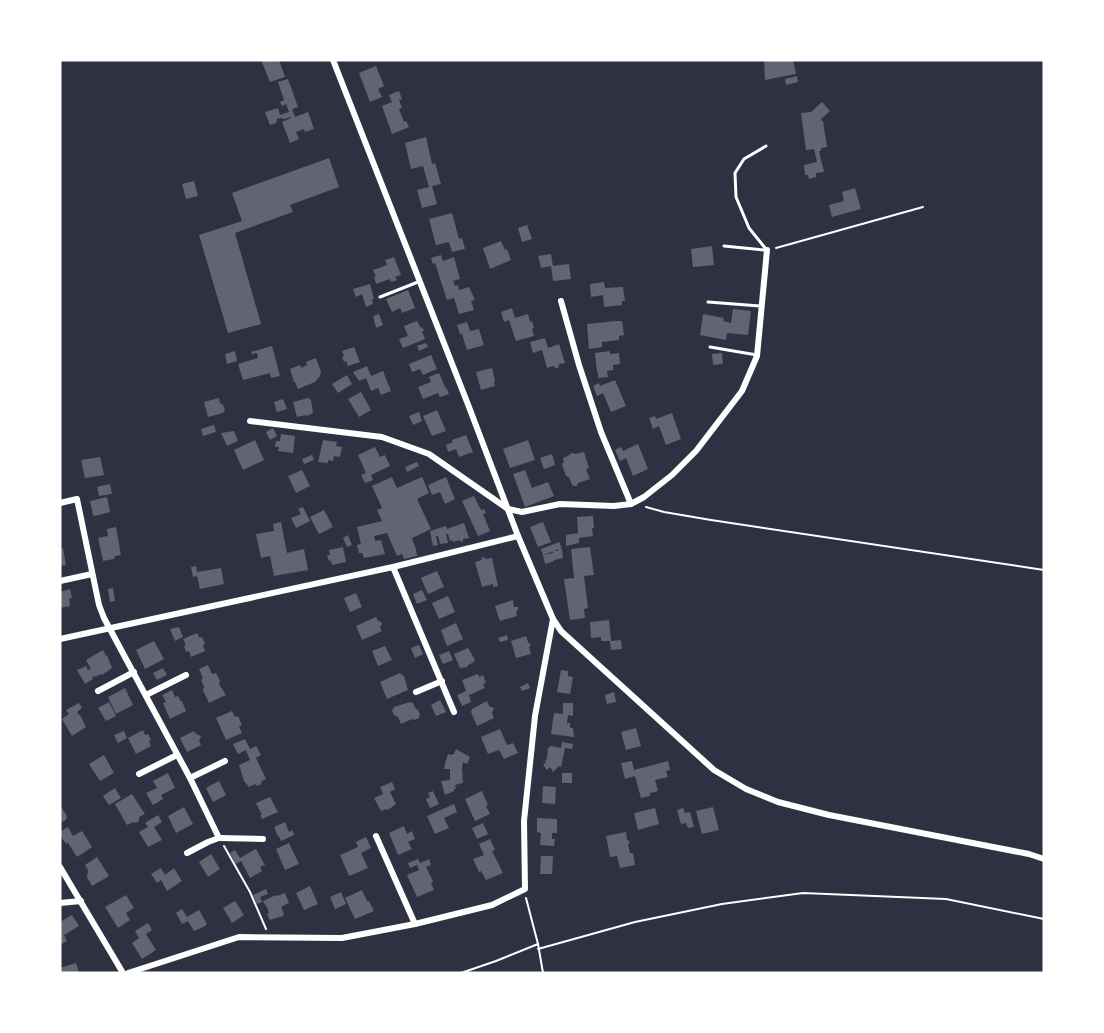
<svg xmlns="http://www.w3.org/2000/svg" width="1104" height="1033" viewBox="0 0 1104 1033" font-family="Raleway,sans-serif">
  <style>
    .building { fill: #626471 }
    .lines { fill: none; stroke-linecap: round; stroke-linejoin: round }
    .path { stroke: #fff; stroke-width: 2 }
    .service { stroke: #fff; stroke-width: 3 }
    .minor { stroke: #fff; stroke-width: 6 }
  </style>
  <rect width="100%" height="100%" fill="#2d3142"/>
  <g class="building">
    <polygon points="261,60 279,60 285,77 270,82"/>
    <polygon points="764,60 793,60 796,74 765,80"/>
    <polygon points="376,66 384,86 378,89 382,97 370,102 359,73"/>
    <polygon points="797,76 798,82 786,85 785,79"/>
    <polygon points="288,79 298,107 292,109 295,117 308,112 314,129 305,132 304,129 296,132 299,139 290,143 282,122 291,118 291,117 284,119 281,118 277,119 276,123 270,125 265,112 278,108 280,115 289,112 286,104 282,106 280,102 284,100 278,82"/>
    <polygon points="399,91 402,99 399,100 402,108 399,109 404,122 406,121 409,127 392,134 382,106 392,102 389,95"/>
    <polygon points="822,102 830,111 821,119 822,121 823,121 827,147 821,148 821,151 819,151 824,172 816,173 816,177 809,179 808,175 805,175 804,165 817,162 814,149 806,150 801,113 811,112"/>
    <polygon points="426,137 432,164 435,163 441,184 432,186 437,204 422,208 417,190 429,187 426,177 423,166 411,169 405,143"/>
    <polygon points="329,158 339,187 290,205 293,212 235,233 261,324 228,333 199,235 242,221 232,193"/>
    <polygon points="194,181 198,196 186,199 182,184"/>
    <polygon points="855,188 861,209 832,217 829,205 844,201 842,192"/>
    <polygon points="452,213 459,239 462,238 465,249 452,252 449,242 436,245 429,219"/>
    <polygon points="527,225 532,239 522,242 518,228"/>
    <polygon points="501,241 505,250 507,249 511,260 490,269 483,248"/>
    <polygon points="712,246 714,265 693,267 691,249"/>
    <polygon points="551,254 553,266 569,264 571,279 553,281 551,266 541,268 538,256"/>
    <polygon points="441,255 443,261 454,257 460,279 453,281 455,286 458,285 459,290 469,287 475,300 471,301 474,310 459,314 454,298 447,300 435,263 433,264 431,258"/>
    <polygon points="394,257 401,275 395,277 397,280 391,282 390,279 376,284 374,277 376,276 373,270 387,265 385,260"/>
    <polygon points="604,282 605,288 623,287 625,301 622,301 622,305 604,307 603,295 591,297 590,284"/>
    <polygon points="370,284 374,299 372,299 373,304 366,307 362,294 356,297 353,289"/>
    <polygon points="408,290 415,308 402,313 400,308 392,312 386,299"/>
    <polygon points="512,308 515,318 528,314 530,322 532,321 534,328 532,329 534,336 516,341 509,320 504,322 501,312"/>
    <polygon points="733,309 751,311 748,335 727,333 726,340 700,335 703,314 724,318 723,321 731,323"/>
    <polygon points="379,314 383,325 376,328 373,316"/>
    <polygon points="417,321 421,328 422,327 424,331 422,331 425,339 403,348 399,339 408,336 404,326"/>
    <polygon points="616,321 622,321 624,335 619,336 619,340 602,342 602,347 589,349 587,324"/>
    <polygon points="467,322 470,331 479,329 484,345 467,350 462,334 460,334 457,325"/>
    <polygon points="545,338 548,348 559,344 565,363 559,364 558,368 556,368 553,366 547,368 542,350 533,353 530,342"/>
    <polygon points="426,343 428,347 419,351 417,346"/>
    <polygon points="272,346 280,376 271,378 270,373 243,380 238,364 258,358 257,353 252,354 251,352"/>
    <polygon points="354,347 360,362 348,366 346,361 344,362 342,357 344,356 342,351"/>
    <polygon points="235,351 237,361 227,364 225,354"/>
    <polygon points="610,351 610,354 619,353 620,364 613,365 613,370 607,371 608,377 598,378 598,372 597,372 595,353"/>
    <polygon points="722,353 723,364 713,365 712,354"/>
    <polygon points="431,355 437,369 423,375 420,369 412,372 409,364"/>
    <polygon points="316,358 321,372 320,376 315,382 298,389 295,382 294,382 290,369 300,365 301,368 307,365 306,362"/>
    <polygon points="367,366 371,376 383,371 391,391 381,395 378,388 371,391 366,378 359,381 353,372"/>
    <polygon points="492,368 495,381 494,381 495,386 481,390 476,372"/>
    <polygon points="439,373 446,389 447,389 449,394 440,397 438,393 423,399 418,387 431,382 429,377"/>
    <polygon points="347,375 352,384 338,393 332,384"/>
    <polygon points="615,380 626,406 611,412 603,393 597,396 593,386 599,383 600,386"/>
    <polygon points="361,392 371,410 359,417 348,399"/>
    <polygon points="219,398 220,403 223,405 225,410 223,413 208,417 204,402"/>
    <polygon points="308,398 311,400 313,413 307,416 306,415 297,417 293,402"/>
    <polygon points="283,399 287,409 277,412 274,402"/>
    <polygon points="437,410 446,431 432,436 423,416"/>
    <polygon points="419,412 422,421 413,425 409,416"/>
    <polygon points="672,413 681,439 666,445 659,426 653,429 649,418 655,416 656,419"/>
    <polygon points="214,425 216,432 203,436 201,429"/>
    <polygon points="273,428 277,436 270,440 266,432"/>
    <polygon points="234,431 238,441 227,446 221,433"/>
    <polygon points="281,434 295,436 293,453 278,451 279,447 275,447 276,441 280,441"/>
    <polygon points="466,435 473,452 459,457 456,449 448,452 446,445 453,442 452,440"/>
    <polygon points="255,440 264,460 243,470 234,450"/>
    <polygon points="323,440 337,442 336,446 342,447 340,457 334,456 333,461 328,460 328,463 318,462"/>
    <polygon points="528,440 535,460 510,468 503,449"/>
    <polygon points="638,444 648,469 633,476 626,458 620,461 615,450 621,447 623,451"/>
    <polygon points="375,447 380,457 385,455 390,466 371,475 373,480 365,483 361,475 366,473 358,455"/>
    <polygon points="584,452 589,468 586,469 590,479 578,483 577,486 575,486 572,485 569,477 566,476 562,464 564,462 563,458 568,456 570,454 573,453 575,454"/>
    <polygon points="552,454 555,465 544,469 540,458"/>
    <polygon points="312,455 314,460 304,464 302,459"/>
    <polygon points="100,457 104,475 85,478 81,460"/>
    <polygon points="417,462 419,466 407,472 405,467"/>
    <polygon points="302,470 310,486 296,493 288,476"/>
    <polygon points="525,470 532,488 548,482 554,496 525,507 513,474"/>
    <polygon points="392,477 397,488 422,477 429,493 417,499 431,529 412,538 416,549 417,556 404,559 402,554 397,556 387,533 374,536 375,541 381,540 385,554 364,558 362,553 359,553 357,545 361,544 357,527 382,521 377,510 382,508 372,486"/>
    <polygon points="446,477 455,499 445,504 440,492 432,495 428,485"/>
    <polygon points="110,484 112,494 99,496 97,487"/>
    <polygon points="474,496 481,510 484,509 486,513 483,514 490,531 478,536 462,501"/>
    <polygon points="107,497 110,512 95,516 93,515 90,501"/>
    <polygon points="303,507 310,521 296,528 291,518 301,514 298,509"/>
    <polygon points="324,510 333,527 319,534 310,517"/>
    <polygon points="593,516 594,528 592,528 593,536 579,538 579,543 566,546 566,535 578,533 577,517"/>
    <polygon points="281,522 287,553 304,549 308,570 274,576 270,556 261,558 256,534 274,531 273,524"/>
    <polygon points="543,522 551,542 538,547 530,527"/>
    <polygon points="464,523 469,538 463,539 463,541 461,542 460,540 453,542 452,540 450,541 448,534 446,534 448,543 440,544 438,536 436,536 438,545 433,546 430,531 446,526 447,529"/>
    <polygon points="116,527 121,555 115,556 114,559 103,561 98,538 108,536 107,529"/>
    <polygon points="348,535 352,545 347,547 343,538"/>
    <polygon points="559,542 562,548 543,555 541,549"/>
    <polygon points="343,547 346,562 332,565 331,560 329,561 327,555 330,555 329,550"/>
    <polygon points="590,547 594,575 584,576 588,608 584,609 585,618 570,620 564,579 574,578 571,549"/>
    <polygon points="63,548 66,565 60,566 60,549"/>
    <polygon points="558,549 562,549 563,558 554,560 554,561 545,564 543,555 553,553 553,551 558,551"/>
    <polygon points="484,557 485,559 492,558 498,586 493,587 493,584 482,587 475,562 482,560 481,558"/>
    <polygon points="196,566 197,572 221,568 224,584 200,589 197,576 193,577 191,567"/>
    <polygon points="437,571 444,587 428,594 421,578"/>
    <polygon points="113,588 115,601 110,602 108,589"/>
    <polygon points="70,589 72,598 69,599 70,606 60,608 60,592"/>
    <polygon points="422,590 427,600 417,604 413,594"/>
    <polygon points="356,593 362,607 350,612 344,598"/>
    <polygon points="448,596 455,612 439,619 432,603"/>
    <polygon points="513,600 514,607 518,607 518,610 516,612 517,616 500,621 495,606"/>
    <polygon points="376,617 378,621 381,622 382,624 380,627 382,631 362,640 356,626"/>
    <polygon points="609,620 611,641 621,640 622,649 611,650 610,641 601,641 601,637 591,638 590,622"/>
    <polygon points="456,623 463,639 447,646 441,630"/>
    <polygon points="179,627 183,637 175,641 170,629"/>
    <polygon points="197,633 200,638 202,637 205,644 203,645 205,651 191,657 189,651 186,652 184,646 186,645 183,639"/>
    <polygon points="507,635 508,640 500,642 498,638"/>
    <polygon points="526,636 528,642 531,645 529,647 531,654 516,658 511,641"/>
    <polygon points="154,641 164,659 145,669 136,650"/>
    <polygon points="419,645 423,654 415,658 411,648"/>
    <polygon points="385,646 392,660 378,666 372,651"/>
    <polygon points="468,648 475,660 474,662 468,665 467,667 460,668 454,654"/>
    <polygon points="103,650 106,656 107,655 112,668 102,675 101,674 95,677 94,676 92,677 93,679 85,684 77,670 86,666 88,670 91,669 86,660"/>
    <polygon points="449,651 453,660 443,664 439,655"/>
    <polygon points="208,665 212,674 216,673 220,681 219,684 226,695 209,703 203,690 204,687 201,680 203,678 199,669"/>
    <polygon points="163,668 167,675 157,680 153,673"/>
    <polygon points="561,670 568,671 568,676 573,677 570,694 557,692"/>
    <polygon points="400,673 404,676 408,690 387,699 380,682"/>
    <polygon points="478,674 479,677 483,675 486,683 483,684 485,688 469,695 471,702 462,706 457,695 466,691 462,680"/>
    <polygon points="528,683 530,688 522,691 520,687"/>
    <polygon points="125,688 133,705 116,714 108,697"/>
    <polygon points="172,690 175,697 178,696 181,701 182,701 186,711 170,719 163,703 166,702 162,695"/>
    <polygon points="614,692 616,702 607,704 605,695"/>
    <polygon points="440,700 446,712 436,716 431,705"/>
    <polygon points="487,701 489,706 494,708 492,713 494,718 477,726 471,712 472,709"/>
    <polygon points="109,702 116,716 106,721 98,708"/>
    <polygon points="410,702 413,703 415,708 418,710 420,714 419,718 414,720 412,719 401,724 398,717 394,715 392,711 394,707"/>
    <polygon points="79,703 82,708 77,712 79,715 80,715 86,727 72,736 62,719 69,714 66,710"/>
    <polygon points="563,703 573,703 573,716 568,715 567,723 570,723 570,728 573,728 574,737 551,734 554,713 563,714"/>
    <polygon points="232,711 235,717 238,716 242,725 239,726 242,733 226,740 216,718"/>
    <polygon points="636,728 641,746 626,750 621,732"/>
    <polygon points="500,729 507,745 513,743 518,753 504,759 499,750 488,754 481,737"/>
    <polygon points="143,730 145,735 148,734 151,740 149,741 151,746 136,754 128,738"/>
    <polygon points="124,731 127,738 118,743 114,735"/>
    <polygon points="194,731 196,734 201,736 199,741 201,745 187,752 180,738"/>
    <polygon points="245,739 250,749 256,746 261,755 256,758 266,779 262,781 261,784 257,786 255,784 249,787 244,781 239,765 250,760 246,750 238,754 233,744"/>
    <polygon points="562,742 573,744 572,749 565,748 561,767 559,766 553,772 550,767 547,770 543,765 546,762 545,760 547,759 548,748 551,746 561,748"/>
    <polygon points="456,749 470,757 467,764 463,762 462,768 463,783 455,785 456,789 454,789 454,791 445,795 441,781 450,780 450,769 444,769 445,764 448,754 451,755 454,754"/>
    <polygon points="104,755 114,773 100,781 89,764"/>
    <polygon points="632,761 634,770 668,761 670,770 666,771 668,777 655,780 658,791 650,793 650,796 641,798 635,776 625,779 621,763"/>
    <polygon points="168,773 175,788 161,795 163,799 153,805 146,793 157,788 153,781"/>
    <rect x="562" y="773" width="10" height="10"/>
    <polygon points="219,781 226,795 213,802 206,788"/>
    <polygon points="392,782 395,789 390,792 396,804 388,810 386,809 381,811 374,798 383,794 380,787"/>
    <polygon points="543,786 556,787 555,804 542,803"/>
    <polygon points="115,788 121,798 109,805 103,796"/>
    <polygon points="433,791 439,804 430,808 426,799 430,797 428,793"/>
    <polygon points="482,791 488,805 486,806 490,814 475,821 465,799"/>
    <polygon points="132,794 145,814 139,817 139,821 135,823 133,822 127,825 115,804"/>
    <polygon points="270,797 278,812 262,819 260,815 262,815 256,803"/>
    <polygon points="454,804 457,812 444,818 449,828 435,834 427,816"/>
    <polygon points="60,805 67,816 66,820 62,822 60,820"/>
    <polygon points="184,807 193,824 176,833 168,816"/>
    <polygon points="713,807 719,830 702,834 696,811"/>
    <polygon points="655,808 659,824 638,830 634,813"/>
    <polygon points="683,808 685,813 690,812 694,827 688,828 686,823 681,824 677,810"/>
    <polygon points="158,815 162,822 154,827 162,840 148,847 139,832 148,827 145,823"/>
    <polygon points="537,818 557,819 557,833 552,833 552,839 555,839 554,846 540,845 541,833 537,832"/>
    <polygon points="285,822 289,832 292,830 294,835 281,841 279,836 278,837 274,827"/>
    <polygon points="483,823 488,834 477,839 472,828"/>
    <polygon points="404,826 407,834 412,831 415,839 408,842 412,849 398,855 389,833"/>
    <polygon points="68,827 73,836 82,831 92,847 77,857 68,843 66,844 60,835 60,832"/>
    <polygon points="626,832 627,840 630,842 628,845 630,853 633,853 635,865 620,868 617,856 610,857 606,836"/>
    <polygon points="366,837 371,848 361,853 368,868 349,876 340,855 358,847 356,842"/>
    <polygon points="490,839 495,850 492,851 503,873 486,880 481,871 479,872 473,859 484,855 479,844"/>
    <polygon points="289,843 299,864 285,870 276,849"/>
    <polygon points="256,849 265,865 260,867 262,871 250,878 241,861 236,864 230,853 235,850 240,858"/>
    <polygon points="211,854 220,869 208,877 199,862"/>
    <polygon points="541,856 553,856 552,874 540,874"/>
    <polygon points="97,857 109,876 92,886 87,877 88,870 85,865"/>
    <polygon points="418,859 420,863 429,859 431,865 426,867 433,881 431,883 434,890 417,897 407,875 419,870 417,865 410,868 408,863"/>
    <polygon points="161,868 165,875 174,868 182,881 167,891 161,880 157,883 151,874"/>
    <polygon points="310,886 318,904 304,910 296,893"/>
    <polygon points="266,889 268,894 260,897 262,902 257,904 253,895"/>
    <polygon points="362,890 367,901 369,901 374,911 355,919 345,898"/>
    <polygon points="341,892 346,904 335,909 330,897"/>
    <polygon points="285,893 289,903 281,907 284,914 283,916 270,920 267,914 269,913 268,911 269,911 263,901 276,895 277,896"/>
    <polygon points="126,895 134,908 126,913 130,920 118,928 105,907"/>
    <polygon points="235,901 244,915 232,923 223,908"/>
    <polygon points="182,909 187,917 199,910 207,924 205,926 194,931 188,921 182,924 176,913"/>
    <polygon points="72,915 79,926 64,935 67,941 60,945 60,922"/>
    <polygon points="148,923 152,930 146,934 156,950 142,959 132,943 139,938 135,931"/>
    <polygon points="76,963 79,973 60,973 60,968"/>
  </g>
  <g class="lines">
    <g class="path">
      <polyline points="776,248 923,207"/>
      <polyline points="646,507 664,512 711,520 1044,570"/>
      <polyline points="224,846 250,892 266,929"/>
      <polyline points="526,898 538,944 543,973"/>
      <polyline points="538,949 635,922 722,904 803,893 946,899 1044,919"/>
      <polyline points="461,973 496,961 538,944"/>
    </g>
    <g class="service">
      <polyline points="766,146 744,159 735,173 736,197 749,228 766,249"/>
      <polyline points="724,246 765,250"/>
      <polyline points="380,297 418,282"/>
      <polyline points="708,302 760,306"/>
      <polyline points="710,347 757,355"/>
    </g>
    <g class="minor">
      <polyline points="333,60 469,407 518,536 553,619 561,631 714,770 746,789 778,802 829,815 1029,854 1044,859"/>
      <polyline points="561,301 579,365 601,432 631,504"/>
      <polyline points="250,421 382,437 429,454 508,509 522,512 560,504 614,506 631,504 644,497 672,475 696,451 742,391 757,356 767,250"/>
      <polyline points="60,503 77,499 99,605 104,618 190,778 219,838 208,842 187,853"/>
      <polyline points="393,567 454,712"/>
      <polyline points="60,581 92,574"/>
      <polyline points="60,639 393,567 518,536"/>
      <polyline points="98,691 134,672"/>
      <polyline points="416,692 442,681"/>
      <polyline points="146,695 186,675"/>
      <polyline points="139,774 177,755"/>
      <polyline points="190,778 225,761"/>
      <polyline points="376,836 415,924"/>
      <polyline points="219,838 263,839"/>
      <polyline points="60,867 123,973"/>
      <polyline points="60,903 81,901"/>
      <polyline points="128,973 239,937 342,938 415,924 492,905 525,889 524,821 535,716 553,619"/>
    </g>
  </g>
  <rect width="1104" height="1033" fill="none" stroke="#ffffff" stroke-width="123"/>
</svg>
